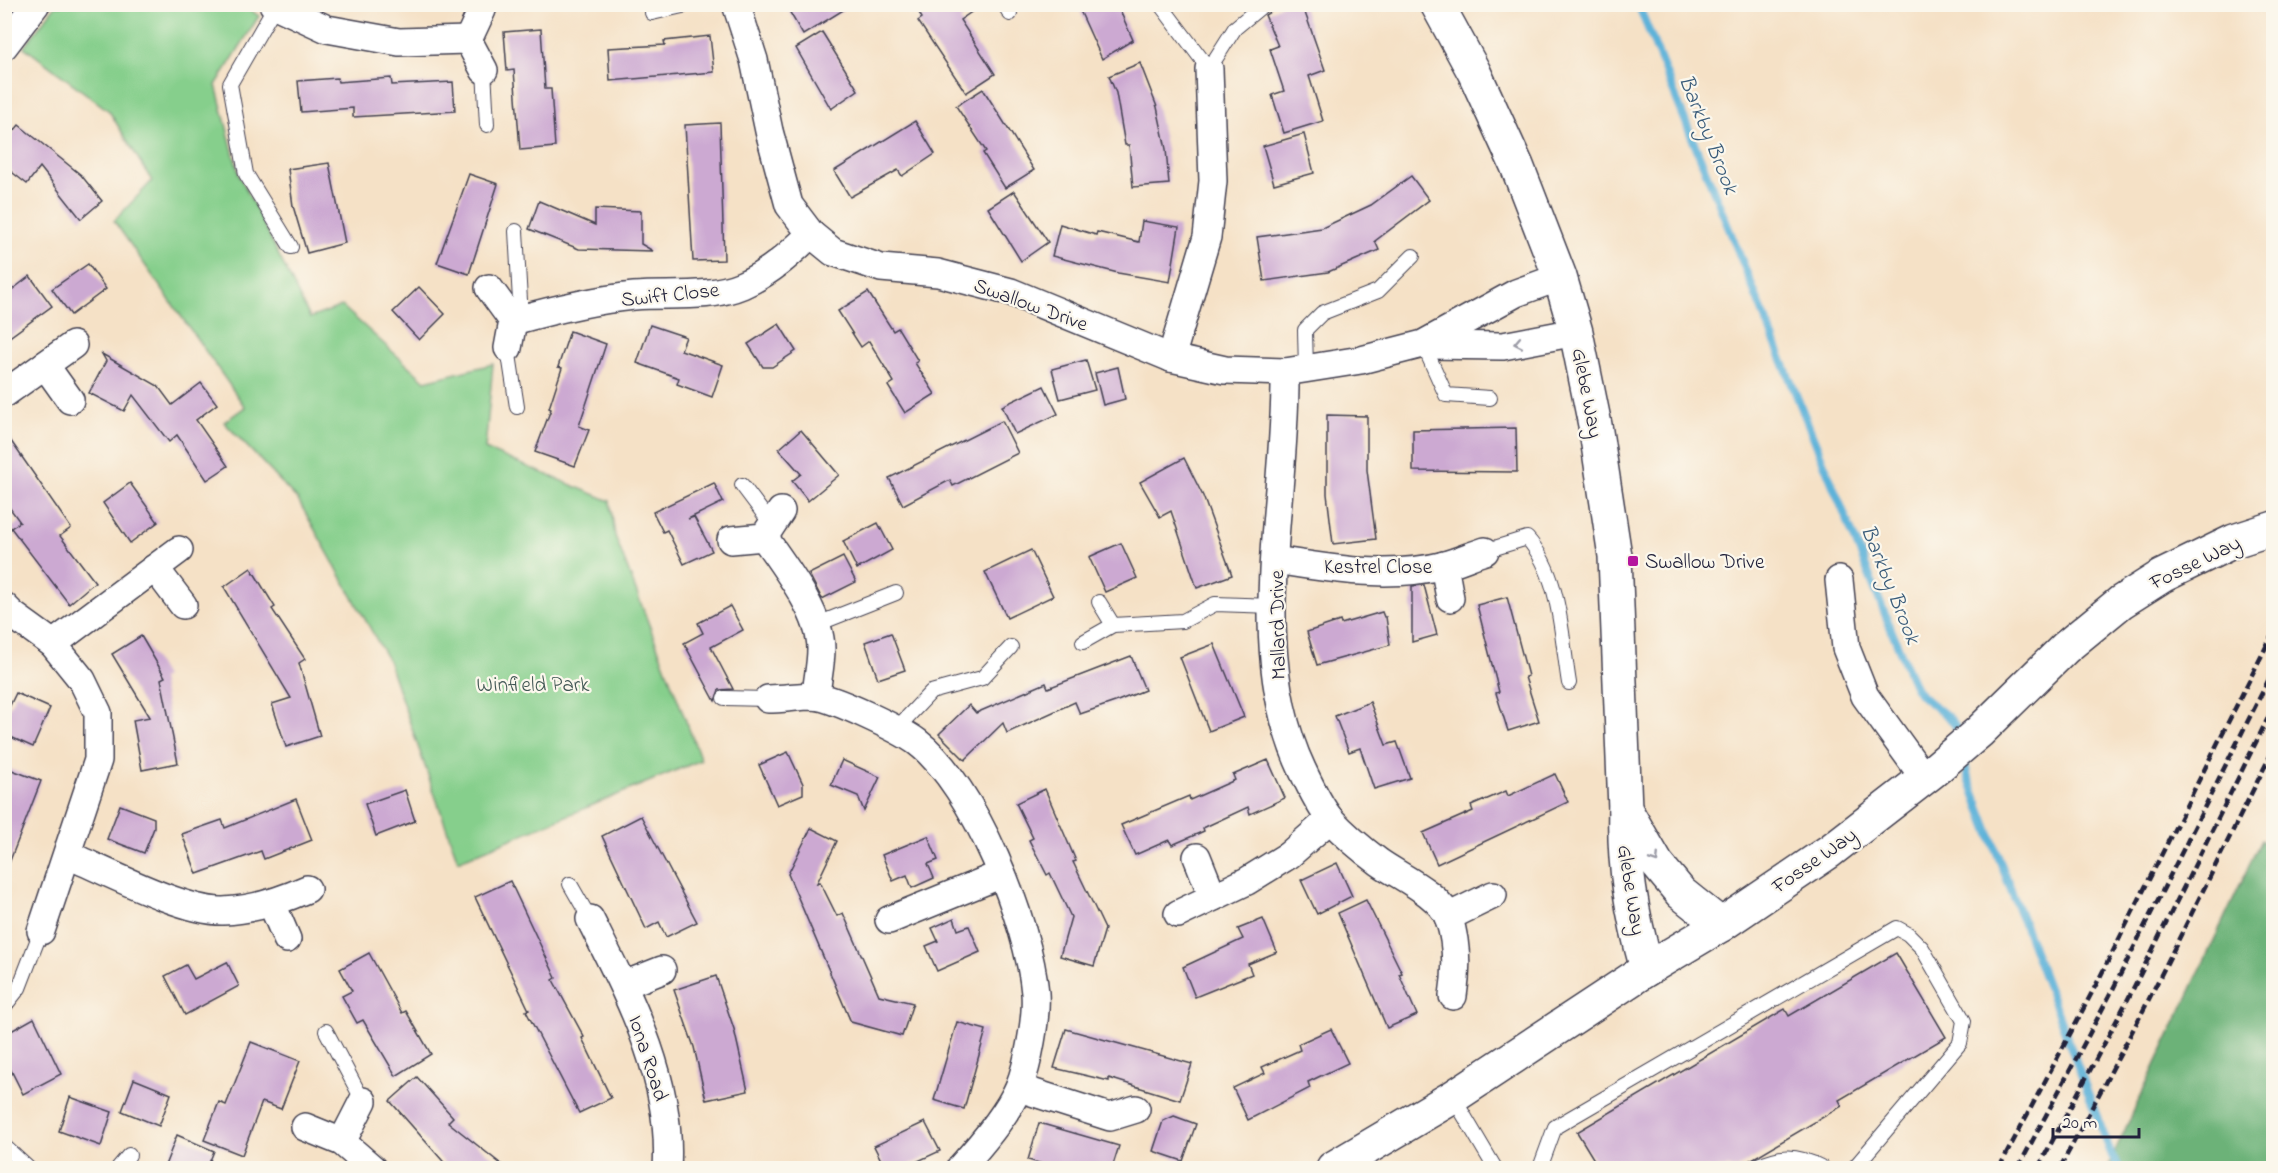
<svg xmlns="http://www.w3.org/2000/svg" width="2278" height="1173" viewBox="0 0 2278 1173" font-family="'Indie Flower',sans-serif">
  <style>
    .green { fill: #86cf8c; stroke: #547864; stroke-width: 1.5 }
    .forest { fill: #6cb278; stroke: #476a5a; stroke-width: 1.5 }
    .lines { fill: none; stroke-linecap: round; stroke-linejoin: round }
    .stream { stroke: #5db2d9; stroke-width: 8 }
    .building { fill: #cca9d2 }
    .service-casing { stroke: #423f50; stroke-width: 16 }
    .minor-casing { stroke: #423f50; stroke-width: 30 }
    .tertiary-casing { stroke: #423f50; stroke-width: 36 }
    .service { stroke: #fff; stroke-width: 14 }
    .minor { stroke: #fff; stroke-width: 27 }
    .tertiary { stroke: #fff; stroke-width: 33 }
    .rail { stroke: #22223b; stroke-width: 4.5; stroke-dasharray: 9 4.5; stroke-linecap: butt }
    .oneway { stroke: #9c9ca7 }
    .poi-dot { fill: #b5179e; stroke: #fbf7ec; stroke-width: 2 }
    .labels { text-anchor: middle; stroke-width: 4.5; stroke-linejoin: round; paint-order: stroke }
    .street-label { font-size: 21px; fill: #22223b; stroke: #fbf7ec }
    .poi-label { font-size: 21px; fill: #22223b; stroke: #fbf7ec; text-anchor: start }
    .park-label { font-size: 21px; fill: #405653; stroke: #fbf7ec }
    .water-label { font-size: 22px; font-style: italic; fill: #3a5c7a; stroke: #fbf7ec }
  </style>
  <rect width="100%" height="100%" fill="#fbf7ec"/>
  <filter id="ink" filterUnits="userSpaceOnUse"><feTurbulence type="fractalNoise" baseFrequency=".0167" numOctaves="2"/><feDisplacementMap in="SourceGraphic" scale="12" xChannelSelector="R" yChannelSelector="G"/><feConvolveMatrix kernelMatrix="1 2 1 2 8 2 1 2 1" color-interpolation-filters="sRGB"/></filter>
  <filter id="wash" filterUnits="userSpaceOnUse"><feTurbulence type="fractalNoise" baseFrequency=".008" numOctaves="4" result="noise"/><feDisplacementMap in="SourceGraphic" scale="24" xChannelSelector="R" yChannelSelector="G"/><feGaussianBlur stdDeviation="1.35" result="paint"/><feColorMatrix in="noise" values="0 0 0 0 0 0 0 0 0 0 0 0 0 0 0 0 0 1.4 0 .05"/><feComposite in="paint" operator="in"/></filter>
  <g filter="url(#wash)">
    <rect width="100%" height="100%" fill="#f5e1c6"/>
    <polygon class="green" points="56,5 243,5 259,16 216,85 239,175 310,318 342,306 425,381 493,364 485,449 610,501 615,536 701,760 458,861 388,660 298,500 224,422 245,407 114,221 152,181 109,111 24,47"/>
    <polygon class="forest" points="2261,840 2269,846 2274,888 2273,1168 2107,1168"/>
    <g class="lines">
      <g class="stream">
        <path d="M 1638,4 L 1908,671 C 1911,678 1914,687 1919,693 C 1933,709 1956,715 1960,738"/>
        <polyline points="1964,756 1967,774 2112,1156 2119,1168"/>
      </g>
    </g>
    <g id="blocks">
      <g class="building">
        <polygon points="785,4 853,4 803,35"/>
        <polygon points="914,4 983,4 960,20 995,74 966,93 918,21 922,18"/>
        <polygon points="1077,4 1117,4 1133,40 1102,59"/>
        <polygon points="1283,4 1302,4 1325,70 1309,76 1323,121 1284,133 1272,95 1284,91 1270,49 1278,46 1265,15"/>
        <polygon points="541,29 545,89 551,89 555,147 520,150 514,70 507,71 504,32"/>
        <polygon points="822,32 858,90 831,109 796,48"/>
        <polygon points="710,36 714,72 610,81 608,48 665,45 664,41"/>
        <polygon points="1140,63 1157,107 1166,149 1169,184 1133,187 1129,145 1125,145 1116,93 1109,76"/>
        <polygon points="337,78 338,82 391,78 392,85 453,82 455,111 353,117 353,108 301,112 298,81"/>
        <polygon points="983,89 1034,170 1005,188 983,153 986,151 956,106"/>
        <polygon points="915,121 935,154 902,176 898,170 850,197 834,171"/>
        <polygon points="720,123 724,260 693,261 685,125"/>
        <polygon points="19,125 81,175 102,201 81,219 40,167 27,184 4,166 4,143"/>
        <polygon points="1304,134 1314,173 1274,184 1263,146"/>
        <polygon points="329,163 345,243 307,253 293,206 288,169"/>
        <polygon points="469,174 498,184 469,274 437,263"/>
        <polygon points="1411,176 1429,200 1375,241 1379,250 1328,272 1264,281 1257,237 1322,228 1371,205"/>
        <polygon points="1014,191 1048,242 1021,261 988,208"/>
        <polygon points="539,201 595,225 595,209 641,211 641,244 653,251 579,249 529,229"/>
        <polygon points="1142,221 1179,227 1170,282 1118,273 1052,256 1060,224 1096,235 1097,232 1139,242"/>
        <polygon points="88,264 106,289 71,315 52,289"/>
        <polygon points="30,276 52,306 4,341 4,296"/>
        <polygon points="419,287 445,314 419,340 393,312"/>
        <polygon points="868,292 893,331 898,328 918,361 915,363 935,394 905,413 888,386 894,382 869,341 861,347 838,311"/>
        <polygon points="779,324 796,351 772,367 763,367 748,344"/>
        <polygon points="650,325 686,337 681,350 723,365 712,397 677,384 679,378 637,363"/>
        <polygon points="570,331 606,344 579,426 589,430 575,466 535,452 551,409 549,408 562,368 558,367"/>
        <polygon points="102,354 158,386 172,405 201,383 217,404 196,420 228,466 207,480 177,435 169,442 133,395 124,411 89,393 106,361"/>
        <polygon points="1086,360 1095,390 1060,399 1052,369"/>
        <polygon points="1118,367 1125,399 1103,405 1095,373"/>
        <polygon points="1044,386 1058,414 1015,434 1002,406"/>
        <polygon points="1327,415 1367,416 1367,470 1376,539 1333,544 1327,494"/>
        <polygon points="1002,421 1018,453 953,486 950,480 903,505 889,478"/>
        <polygon points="1516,428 1517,472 1413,471 1413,430"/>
        <polygon points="801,430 839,475 808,501 792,481 801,474 779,449"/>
        <polygon points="4,431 71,528 60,536 95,582 69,604 11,528 20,522 4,500"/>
        <polygon points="1184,458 1203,496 1232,575 1197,588 1171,511 1160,517 1140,482"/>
        <polygon points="130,483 158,522 130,543 103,503"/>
        <polygon points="714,483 723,502 688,519 694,517 712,551 684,564 667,530 663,532 653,512"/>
        <polygon points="878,523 892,550 857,569 843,541"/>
        <polygon points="1121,543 1137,578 1105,592 1089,557"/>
        <polygon points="1031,550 1053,596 1007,618 985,572"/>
        <polygon points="843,557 856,582 822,599 809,574"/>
        <polygon points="251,568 275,607 272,609 305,659 299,663 320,736 286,747 272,704 291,698 224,587"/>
        <polygon points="1424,585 1437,635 1412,642 1412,586"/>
        <polygon points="1507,597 1528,676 1525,677 1539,721 1508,731 1496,693 1499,692 1477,605"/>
        <polygon points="730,606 743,630 711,647 733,689 719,690 715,701 684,643 703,633 698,623"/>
        <polygon points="1382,612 1384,617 1386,617 1390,645 1317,665 1307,632 1340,621 1341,624"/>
        <polygon points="891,633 905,670 878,679 865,642"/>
        <polygon points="141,636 165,677 161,679 178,763 142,770 133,720 150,717 112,654"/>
        <polygon points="1214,644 1244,717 1209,731 1180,657"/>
        <polygon points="1131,656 1145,690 1115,702 1080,714 1075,702 1007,733 1003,723 965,760 939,734 969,705 976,713 1046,683 1048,688"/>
        <polygon points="16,693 50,708 33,747 4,734 4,718"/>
        <polygon points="1370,702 1386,745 1397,742 1410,778 1374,789 1360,748 1349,752 1335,716"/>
        <polygon points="788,752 803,784 803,794 777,805 759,765"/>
        <polygon points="842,760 880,777 864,811 858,796 831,785"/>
        <polygon points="1268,760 1285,798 1250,814 1248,807 1203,828 1204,831 1172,845 1169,840 1135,855 1121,825 1189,796 1190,800 1235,780 1233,775"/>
        <polygon points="4,767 41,781 6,871 4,870"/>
        <polygon points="1555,774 1568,802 1437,864 1423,833 1473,811 1471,806 1506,791 1508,796"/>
        <polygon points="1045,789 1076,861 1073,862 1105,929 1094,966 1060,956 1071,917 1050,873 1047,875 1029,840 1033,838 1016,803"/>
        <polygon points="405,790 415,821 376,836 365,804"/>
        <polygon points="296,799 312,840 264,859 261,851 197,874 182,834 222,820 225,828"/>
        <polygon points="120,805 154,818 154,828 144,853 107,839"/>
        <polygon points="641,816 697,922 666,937 659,922 646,929 602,836"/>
        <polygon points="811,828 837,841 817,883 820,882 837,916 843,913 879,995 913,1003 902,1036 851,1022 788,874"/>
        <polygon points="928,836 938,860 928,864 934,878 912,888 907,875 893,881 882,855"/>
        <polygon points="1337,863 1352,896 1317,914 1301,880"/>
        <polygon points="510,881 556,978 553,980 584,1037 582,1038 611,1098 579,1113 526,1011 529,1010 475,897"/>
        <polygon points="1366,900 1402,973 1399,974 1417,1015 1387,1028 1338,913"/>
        <polygon points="954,918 958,930 969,926 980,952 937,971 926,946 938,941 932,928"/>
        <polygon points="1263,919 1277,952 1248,964 1252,974 1195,997 1183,967 1243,939 1238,929"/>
        <polygon points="369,953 402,1013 406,1011 431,1054 396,1076 363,1020 357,1023 342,996 352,991 340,969"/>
        <polygon points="1896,953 1946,1037 1839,1100 1842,1106 1737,1168 1599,1168 1577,1132 1785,1009 1789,1016"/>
        <polygon points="227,962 239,986 185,1015 165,976 186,965 194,979"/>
        <polygon points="716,976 734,1029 748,1091 706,1100 694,1047 674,990"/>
        <polygon points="34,1018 61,1074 23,1094 4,1056 4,1035"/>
        <polygon points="957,1022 986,1030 964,1109 934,1100"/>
        <polygon points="1066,1029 1192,1064 1180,1100 1109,1078 1109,1081 1054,1068"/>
        <polygon points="1331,1029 1348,1063 1308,1082 1310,1088 1248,1120 1233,1088 1265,1073 1262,1067 1300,1050 1298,1044"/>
        <polygon points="251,1042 300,1061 281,1109 262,1102 242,1155 204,1140 219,1102 226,1105"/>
        <polygon points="417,1077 453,1117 448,1122 506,1168 449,1168 390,1101"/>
        <polygon points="134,1079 171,1094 159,1126 122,1111"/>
        <polygon points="70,1097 112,1112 101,1146 59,1131"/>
        <polygon points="1174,1116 1196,1124 1183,1161 1153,1151 1163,1121"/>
        <polygon points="925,1122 940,1151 903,1168 885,1168 874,1146"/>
        <polygon points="1039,1123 1119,1146 1112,1168 1057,1168 1028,1160"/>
        <polygon points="177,1135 214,1151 207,1168 164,1168"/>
      </g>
    </g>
  </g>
  <g filter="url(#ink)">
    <use href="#blocks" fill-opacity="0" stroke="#423f50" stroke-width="1.5"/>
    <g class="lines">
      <g class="service-casing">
        <g id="service">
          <polyline points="1004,4 1010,14"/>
          <polyline points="1160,4 1209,69 1235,28 1264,4"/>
          <polyline points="275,6 230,84 246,174 291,247"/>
          <polyline points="652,13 691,4"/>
          <polyline points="484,70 487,125"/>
          <polyline points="516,231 521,318"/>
          <polyline points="1423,344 1446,395 1490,398"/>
          <polyline points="508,348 517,407"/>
          <polyline points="1306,369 1305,330 1322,313 1378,291 1413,256"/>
          <polyline points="742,485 772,525"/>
          <path d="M 1485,551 L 1527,538 C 1561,576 1561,635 1569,683"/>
          <polyline points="1099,602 1113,625"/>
          <polyline points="815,625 896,593"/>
          <polyline points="1083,642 1113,625 1183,621 1215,604 1273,606"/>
          <polyline points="724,698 768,699"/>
          <polyline points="897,728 931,692 982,678 1011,647"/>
          <polyline points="570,884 590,919"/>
          <polyline points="4,1007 19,988 41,931"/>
          <polyline points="326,1031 363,1101"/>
          <polyline points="1453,1097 1495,1168"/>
          <polyline points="4,1146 28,1168"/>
          <polyline points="118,1168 129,1155"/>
          <polyline points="1540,1168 1555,1127 1897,928 1908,934 1922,948 1964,1021 1960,1043 1854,1168"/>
          <path d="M 1751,1168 C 1780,1155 1794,1153 1823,1168"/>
        </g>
      </g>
      <g class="minor-casing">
        <g id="minor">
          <polyline points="273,4 327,29 399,42 468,40"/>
          <polyline points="736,4 754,60 769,131 789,205 811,234 833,252 881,268 938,273 1011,292 1171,358 1225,370 1285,372 1361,360 1423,344 1516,293 1560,277"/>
          <polyline points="482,10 468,40 484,70"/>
          <polyline points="4,46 36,4"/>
          <polyline points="489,288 513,321 508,348"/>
          <path d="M 513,321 C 552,310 593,300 634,296 C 669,293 709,299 742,285 C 770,273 790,254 811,234"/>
          <polyline points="1427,345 1503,346 1576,332"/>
          <polyline points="1171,358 1207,237 1213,181 1209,69"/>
          <polyline points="45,365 70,400"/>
          <path d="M 1285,372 C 1287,501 1245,648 1302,769 C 1309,784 1320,807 1331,820 C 1345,835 1363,850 1379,862 C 1400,877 1440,894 1449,919 C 1457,943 1457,971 1453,996"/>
          <polyline points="4,394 73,345"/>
          <path d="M 764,537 C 784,566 821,613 821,649 C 821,665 817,681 816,696"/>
          <polyline points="731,540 764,537 781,511"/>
          <path d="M 1275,560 C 1330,569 1391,579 1445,565 C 1459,561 1472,555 1485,551"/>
          <polyline points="1444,565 1450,598"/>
          <polyline points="155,568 183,605"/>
          <polyline points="1839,580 1846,648 1865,696 1925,779"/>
          <polyline points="4,606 13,615 53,644 82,680 98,713 98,760 41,931"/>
          <polyline points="53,644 179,550"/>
          <path d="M 768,699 C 783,699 799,696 814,696 C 832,697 901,730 917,742 C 974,785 1029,923 1035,993 C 1037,1018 1028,1065 1019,1087 C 1007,1115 980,1146 960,1168"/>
          <path d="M 68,855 C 106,871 184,912 223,911 C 253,910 280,901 307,889"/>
          <polyline points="1197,857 1213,897"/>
          <polyline points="272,904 287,939"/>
          <polyline points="1178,914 1247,881 1289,855 1330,819"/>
          <polyline points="1448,917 1493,895"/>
          <path d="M 590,919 C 629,997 673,1079 667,1168"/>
          <polyline points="889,920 1002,874"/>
          <polyline points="624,985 662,970"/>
          <polyline points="1019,1088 1110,1117 1136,1109"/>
          <polyline points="305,1127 342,1142 372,1168"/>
          <polyline points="342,1142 363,1101"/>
        </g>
      </g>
      <g class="tertiary-casing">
        <g id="tertiary">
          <path d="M 1437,4 L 1474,72 L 1517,166 L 1560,277 L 1576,332 L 1595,425 L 1615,556 L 1625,809 C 1623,865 1632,915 1647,969"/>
          <polyline points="1625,809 1657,864 1681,893 1721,925"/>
          <polyline points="1333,1168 1453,1097 1647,969 1721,925 1830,851 1932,772 1979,732 2065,648 2121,602 2162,576 2234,541 2274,528"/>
        </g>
      </g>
      <use href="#service" class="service"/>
      <use href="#minor" class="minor"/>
      <use href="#tertiary" class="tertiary"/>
      <g class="rail">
        <polyline points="1999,1168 2097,983 2274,631"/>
        <polyline points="2018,1168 2112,991 2274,669"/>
        <polyline points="2038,1168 2128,999 2274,706"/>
        <polyline points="2060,1168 2145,1007 2274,748"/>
      </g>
    </g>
    <defs><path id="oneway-chevron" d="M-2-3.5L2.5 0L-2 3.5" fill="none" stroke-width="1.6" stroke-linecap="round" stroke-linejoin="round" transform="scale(1.5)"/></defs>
    <g class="oneway">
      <use href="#oneway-chevron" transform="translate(1518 343) rotate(169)"/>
      <use href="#oneway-chevron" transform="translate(1655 859) rotate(57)"/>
    </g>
  </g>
  <rect class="poi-dot" x="1627" y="555" width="12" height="12" rx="3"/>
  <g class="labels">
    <g class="street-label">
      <text transform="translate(670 294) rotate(-6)" y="7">Swift Close</text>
      <text transform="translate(1031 304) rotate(20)" y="7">Swallow Drive</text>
      <text transform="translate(1588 393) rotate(79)" y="7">Glebe Way</text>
      <text transform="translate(2195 562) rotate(-26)" y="7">Fosse Way</text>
      <text x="1378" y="573">Kestrel Close</text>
      <text transform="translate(1277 625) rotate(-91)" y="7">Mallard Drive</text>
      <text transform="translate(1814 860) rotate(-35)" y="7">Fosse Way</text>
      <text transform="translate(1632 890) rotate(81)" y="7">Glebe Way</text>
      <text transform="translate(649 1058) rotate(72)" y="7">Iona Road</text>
    </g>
    <g class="poi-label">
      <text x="1645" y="568">Swallow Drive</text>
    </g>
    <g class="park-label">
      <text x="533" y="691">Winfield Park</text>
    </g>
    <g class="water-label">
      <text transform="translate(1710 134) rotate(68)" y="8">Barkby Brook</text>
      <text transform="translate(1892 584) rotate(68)" y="8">Barkby Brook</text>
    </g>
  </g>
  <rect width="2278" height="1173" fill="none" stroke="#fbf7ec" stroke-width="24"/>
  <path d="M2053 1128v9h86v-9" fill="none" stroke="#22223b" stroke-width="3"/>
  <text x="2062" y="1128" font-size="18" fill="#22223b" stroke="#fbf7ec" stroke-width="4.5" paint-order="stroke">20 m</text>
</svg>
